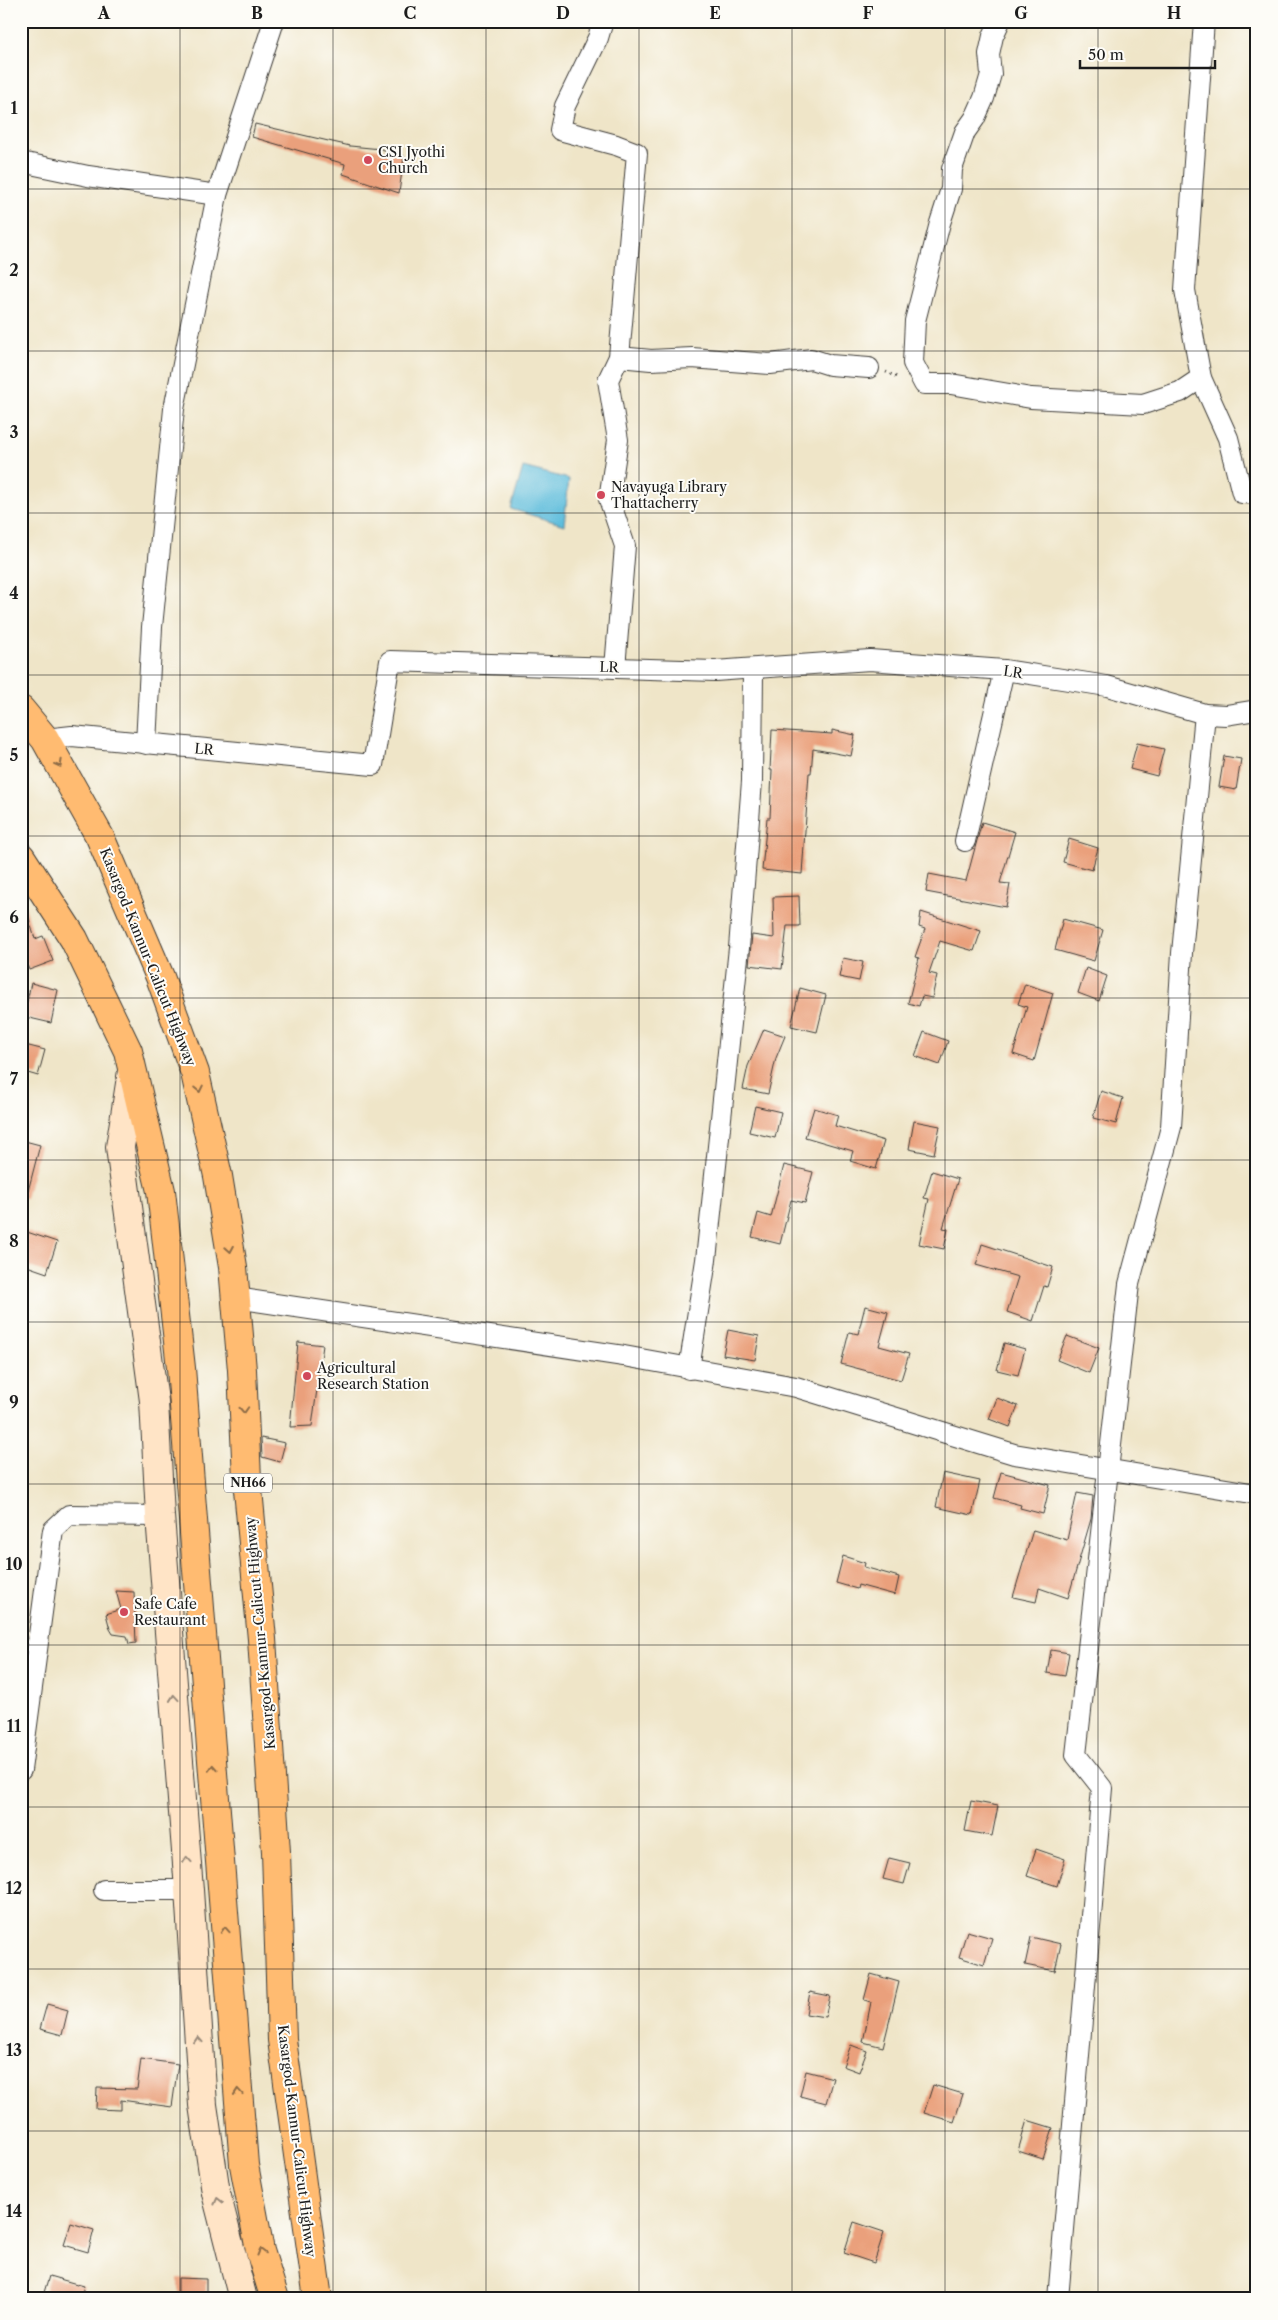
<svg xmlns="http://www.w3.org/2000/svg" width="1278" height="2320" viewBox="0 0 1278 2320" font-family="'Libre Caslon Text',serif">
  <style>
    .water { fill: #5ebddc; stroke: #3d6c7c }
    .building { fill: #eaa07c }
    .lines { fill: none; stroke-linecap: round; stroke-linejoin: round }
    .street-casing { stroke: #3c3a36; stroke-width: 22 }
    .secondary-casing { stroke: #3c3a36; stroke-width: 30 }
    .highway-casing { stroke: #3c3a36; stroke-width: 30 }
    .path { stroke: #3c3a36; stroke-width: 3; stroke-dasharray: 1 4; stroke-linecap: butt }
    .street { stroke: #fff; stroke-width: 20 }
    .secondary { stroke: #ffe4c6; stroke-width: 28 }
    .highway { stroke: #ffbb71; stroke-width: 28 }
    .oneway { stroke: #8e6c46 }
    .oneway2 { stroke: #998a7a }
    .grid { fill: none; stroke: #1c1c1c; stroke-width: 1; stroke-opacity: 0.55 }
    .poi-dot { fill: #d1495b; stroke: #fdfcf7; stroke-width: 2 }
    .labels { text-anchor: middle; stroke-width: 4; stroke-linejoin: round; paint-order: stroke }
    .shield { fill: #fdfcf7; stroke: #605f5e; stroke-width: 1 }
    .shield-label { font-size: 12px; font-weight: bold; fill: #1c1c1c }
    .poi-label { font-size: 14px; fill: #1c1c1c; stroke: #fdfcf7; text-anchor: start }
    .street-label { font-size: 14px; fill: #1c1c1c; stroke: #fdfcf7 }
    .neatline { fill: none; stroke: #1c1c1c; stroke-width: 2 }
    .grid-label { font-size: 16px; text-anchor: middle; font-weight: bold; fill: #1c1c1c }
  </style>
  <rect width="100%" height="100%" fill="#fdfcf7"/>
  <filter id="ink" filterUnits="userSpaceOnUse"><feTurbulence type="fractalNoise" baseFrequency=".02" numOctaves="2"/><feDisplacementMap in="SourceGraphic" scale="10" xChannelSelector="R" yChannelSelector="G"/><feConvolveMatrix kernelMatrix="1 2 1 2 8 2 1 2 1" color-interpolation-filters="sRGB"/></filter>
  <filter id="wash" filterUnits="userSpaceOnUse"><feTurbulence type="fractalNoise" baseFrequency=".0096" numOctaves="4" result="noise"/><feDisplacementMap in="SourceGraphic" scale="20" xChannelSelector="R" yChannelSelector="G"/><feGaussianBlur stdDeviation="1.12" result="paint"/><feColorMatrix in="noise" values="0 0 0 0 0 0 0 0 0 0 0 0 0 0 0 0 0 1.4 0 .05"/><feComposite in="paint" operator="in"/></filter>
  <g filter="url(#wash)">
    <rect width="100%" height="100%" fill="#efe5c8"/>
    <polygon class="water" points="523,467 569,479 564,525 511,509"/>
    <g id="blocks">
      <g class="building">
        <polygon points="255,124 350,146 381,149 404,156 399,193 343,174 345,164 252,137"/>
        <polygon points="772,730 832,734 832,730 855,735 851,756 813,749 811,773 809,773 802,874 762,870 767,818 770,818 772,770 770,770"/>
        <polygon points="1137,743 1164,749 1157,776 1130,769"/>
        <polygon points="1224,756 1241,759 1236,790 1219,787"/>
        <polygon points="982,822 1015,832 1000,883 1010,884 1006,907 926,892 929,874 966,881"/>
        <polygon points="1069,839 1098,848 1092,870 1063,862"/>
        <polygon points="799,896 800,926 787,926 782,969 749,965 752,935 774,938 773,897"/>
        <polygon points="21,906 25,906 35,939 43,936 53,961 29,970 21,949"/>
        <polygon points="921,912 981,931 974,951 940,941 929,973 937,975 932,998 922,996 919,1006 908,1003 919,958 915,957 925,929 919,927"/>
        <polygon points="1063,919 1103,930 1094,961 1055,950"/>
        <polygon points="843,958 863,962 859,981 839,977"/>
        <polygon points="1086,968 1107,976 1099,1001 1078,993"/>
        <polygon points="31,983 58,990 51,1023 21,1016 21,1006 26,1006"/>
        <polygon points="1025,984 1053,993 1034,1061 1013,1054 1027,1007 1018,1004"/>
        <polygon points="800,988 826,995 817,1032 791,1026"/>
        <polygon points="764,1029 785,1036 776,1058 768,1094 743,1089 748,1066"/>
        <polygon points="924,1032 948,1041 940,1065 915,1056"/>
        <polygon points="21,1044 45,1050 38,1076 21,1071"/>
        <polygon points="1101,1091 1123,1098 1116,1124 1093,1118"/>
        <polygon points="755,1106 781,1112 775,1138 749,1132"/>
        <polygon points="814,1108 838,1115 835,1126 884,1141 876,1169 850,1161 853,1151 805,1137"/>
        <polygon points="914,1121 940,1126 934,1154 909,1149"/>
        <polygon points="21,1140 40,1145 26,1199 21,1199"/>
        <polygon points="784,1165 813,1172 805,1203 791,1200 780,1244 752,1237 758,1213 771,1217"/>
        <polygon points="932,1171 958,1179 943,1228 948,1229 944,1249 919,1244 929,1199 924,1198"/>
        <polygon points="24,1231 57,1242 47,1273 21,1264 21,1239"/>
        <polygon points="982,1244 1053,1267 1047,1287 1044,1286 1033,1321 1007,1312 1018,1277 976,1265"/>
        <polygon points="865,1306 888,1312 879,1346 909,1354 901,1380 841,1364 849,1332 858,1334"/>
        <polygon points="728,1330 759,1336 755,1360 723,1355"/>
        <polygon points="1067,1336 1099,1348 1089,1373 1057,1360"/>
        <polygon points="298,1342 323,1345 312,1426 290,1427"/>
        <polygon points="1004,1343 1025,1349 1018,1375 997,1370"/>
        <polygon points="997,1398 1018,1406 1010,1427 989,1419"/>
        <polygon points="261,1438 285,1443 280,1462 262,1457"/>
        <polygon points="1001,1472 1050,1485 1043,1514 1020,1508 1021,1505 994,1498"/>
        <polygon points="943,1473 980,1481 972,1515 936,1507"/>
        <polygon points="1077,1493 1093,1496 1091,1519 1068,1598 1039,1588 1036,1602 1013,1597 1033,1530 1067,1540"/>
        <polygon points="843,1556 865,1563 864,1567 899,1577 895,1595 858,1585 857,1589 836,1583"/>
        <polygon points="116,1591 134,1592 136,1643 129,1644 127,1636 113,1634 110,1629 106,1614 121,1609"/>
        <polygon points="1051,1650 1069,1653 1065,1676 1047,1673"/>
        <polygon points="971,1801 998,1806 992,1836 965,1831"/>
        <polygon points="1036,1849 1065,1859 1057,1886 1027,1876"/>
        <polygon points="889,1858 910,1863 904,1884 883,1879"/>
        <polygon points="967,1931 992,1938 984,1965 959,1957"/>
        <polygon points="1031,1937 1061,1944 1055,1971 1025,1965"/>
        <polygon points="871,1974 899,1982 883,2047 863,2042 871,2002 864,2000"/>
        <polygon points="810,1992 830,1996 825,2017 806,2014"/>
        <polygon points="47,2004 68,2010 62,2035 40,2029"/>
        <polygon points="851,2045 867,2051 859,2072 843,2066"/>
        <polygon points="141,2059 178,2064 172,2107 121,2100 121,2110 96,2109 97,2088 137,2089"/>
        <polygon points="806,2071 833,2078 826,2103 800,2096"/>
        <polygon points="933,2085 963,2094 954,2122 924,2113"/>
        <polygon points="1027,2120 1053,2128 1043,2159 1018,2151"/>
        <polygon points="854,2222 884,2232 874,2263 844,2253"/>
        <polygon points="71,2223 94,2230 88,2252 64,2245"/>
        <polygon points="49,2276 84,2286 80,2299 42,2299"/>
        <polygon points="178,2278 206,2279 206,2299 178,2299"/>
      </g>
    </g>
  </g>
  <g filter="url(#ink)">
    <use href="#blocks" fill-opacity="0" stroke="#3c3a36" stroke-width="1"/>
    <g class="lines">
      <g class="street-casing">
        <g id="street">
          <polyline points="603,21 598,38 565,106 560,130 616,145 637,153 619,357 608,380 618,440 609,499 625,546 615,668"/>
          <polyline points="1000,21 993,36 989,54 991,74 984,98 975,118 965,132 952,169 951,189 940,223 915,321 913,363 924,384 951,384 1031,398 1143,404 1180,392 1201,378"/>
          <polyline points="1204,21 1185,290 1201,378 1228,438 1242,493 1257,494"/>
          <polyline points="21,162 88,176 217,195"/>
          <polyline points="619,357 651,360 692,358 770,364 811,359 830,365 869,368"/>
          <polyline points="45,739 72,736 373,765 390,661 715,671 870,660 1004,670 1107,686 1205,714 1226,715 1257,710"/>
          <polyline points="146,744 152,627 174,409 217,195 274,21"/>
          <polyline points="965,841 1004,670"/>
          <polyline points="236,1298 624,1356 796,1387 1014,1454 1257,1494"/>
          <polyline points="689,1369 706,1260 739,948 752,781 753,669"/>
          <polyline points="21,1770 53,1530 69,1515 160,1516"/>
          <polyline points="104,1890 189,1890"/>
          <polyline points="1058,2299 1102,1788 1076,1755 1129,1284 1171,1127 1182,953 1205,714"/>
        </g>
      </g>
      <g class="secondary-casing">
        <polyline id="secondary" points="132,1071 120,1147 154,1401 160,1516 189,1890 203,2105 216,2193 243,2299"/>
      </g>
      <g class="highway-casing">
        <g id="highway">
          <polyline points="21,710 45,739 100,837 160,977 195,1073 218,1176 233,1267 242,1370 247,1479 262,1639 276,1852 282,2040 318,2299"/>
          <polyline points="21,857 74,939 128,1051 161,1191 181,1368 244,2165 260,2251 275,2299"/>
        </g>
      </g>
      <polyline class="path" points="886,372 899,378"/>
      <use href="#street" class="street"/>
      <use href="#secondary" class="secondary"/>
      <use href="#highway" class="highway"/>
    </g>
    <defs><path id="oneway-chevron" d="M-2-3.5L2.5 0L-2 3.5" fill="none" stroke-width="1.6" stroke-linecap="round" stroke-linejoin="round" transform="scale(1.25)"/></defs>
    <g class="oneway">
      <use href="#oneway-chevron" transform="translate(59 764) rotate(61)"/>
      <use href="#oneway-chevron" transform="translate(199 1089) rotate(78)"/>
      <use href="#oneway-chevron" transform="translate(230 1249) rotate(80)"/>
      <use href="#oneway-chevron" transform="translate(244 1410) rotate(87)"/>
      <use href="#oneway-chevron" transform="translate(213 1768) rotate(-94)"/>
      <use href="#oneway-chevron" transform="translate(225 1930) rotate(-94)"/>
      <use href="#oneway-chevron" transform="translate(238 2092) rotate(-95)"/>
      <use href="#oneway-chevron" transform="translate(261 2252) rotate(-105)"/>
    </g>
    <g class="oneway2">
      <use href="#oneway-chevron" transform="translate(174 1698) rotate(-95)"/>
      <use href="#oneway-chevron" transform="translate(187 1860) rotate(-95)"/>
      <use href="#oneway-chevron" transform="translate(198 2040) rotate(-94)"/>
      <use href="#oneway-chevron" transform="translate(218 2201) rotate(-104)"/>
    </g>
  </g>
  <path class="grid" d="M 180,21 L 180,2299M 333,21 L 333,2299M 486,21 L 486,2299M 639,21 L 639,2299M 792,21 L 792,2299M 945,21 L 945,2299M 1098,21 L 1098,2299M 21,189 L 1257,189M 21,351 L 1257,351M 21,513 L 1257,513M 21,675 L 1257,675M 21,836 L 1257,836M 21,998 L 1257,998M 21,1160 L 1257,1160M 21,1322 L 1257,1322M 21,1484 L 1257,1484M 21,1645 L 1257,1645M 21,1807 L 1257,1807M 21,1969 L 1257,1969M 21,2131 L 1257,2131"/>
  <g class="poi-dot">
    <circle cx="368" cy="160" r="5"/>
    <circle cx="601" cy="495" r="5"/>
    <circle cx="307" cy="1376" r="5"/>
    <circle cx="124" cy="1612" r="5"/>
  </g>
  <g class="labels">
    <rect class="shield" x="224" y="1473.5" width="48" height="19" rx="4"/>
    <g class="shield-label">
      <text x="248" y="1487">NH66</text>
    </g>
    <g class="poi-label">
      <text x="378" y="157">CSI Jyothi<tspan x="378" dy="16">Church</tspan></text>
      <text x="611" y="492">Navayuga Library<tspan x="611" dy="16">Thattacherry</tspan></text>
      <text x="317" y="1373">Agricultural<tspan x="317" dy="16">Research Station</tspan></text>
      <text x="134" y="1609">Safe Cafe<tspan x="134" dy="16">Restaurant</tspan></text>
    </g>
    <g class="street-label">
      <text transform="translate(609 667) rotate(2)" y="5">LR</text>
      <text transform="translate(1013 672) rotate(8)" y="5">LR</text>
      <text transform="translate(204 749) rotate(5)" y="5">LR</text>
      <text transform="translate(148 957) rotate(68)" y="5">Kasargod-Kannur-Calicut Highway</text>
      <text transform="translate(260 1633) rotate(-95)" y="5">Kasargod-Kannur-Calicut Highway</text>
      <text transform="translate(297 2141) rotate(83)" y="5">Kasargod-Kannur-Calicut Highway</text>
    </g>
  </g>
  <rect width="1278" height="2320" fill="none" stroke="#fdfcf7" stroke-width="55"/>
  <path d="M1080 60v8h135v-8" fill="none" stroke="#1c1c1c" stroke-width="2.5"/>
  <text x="1088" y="60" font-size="15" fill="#1c1c1c" stroke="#fdfcf7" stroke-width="4" paint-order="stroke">50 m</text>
  <rect x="28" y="28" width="1222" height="2264" class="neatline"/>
  <g class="grid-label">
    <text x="104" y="19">A</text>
    <text x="257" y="19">B</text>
    <text x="410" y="19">C</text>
    <text x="563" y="19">D</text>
    <text x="715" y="19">E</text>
    <text x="868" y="19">F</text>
    <text x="1021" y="19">G</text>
    <text x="1174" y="19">H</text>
    <text x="14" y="114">1</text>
    <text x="14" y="276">2</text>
    <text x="14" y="438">3</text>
    <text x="14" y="599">4</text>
    <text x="14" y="761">5</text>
    <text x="14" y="923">6</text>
    <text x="14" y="1085">7</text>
    <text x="14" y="1247">8</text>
    <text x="14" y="1408">9</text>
    <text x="14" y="1570">10</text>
    <text x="14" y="1732">11</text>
    <text x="14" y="1894">12</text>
    <text x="14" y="2056">13</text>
    <text x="14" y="2217">14</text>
  </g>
</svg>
